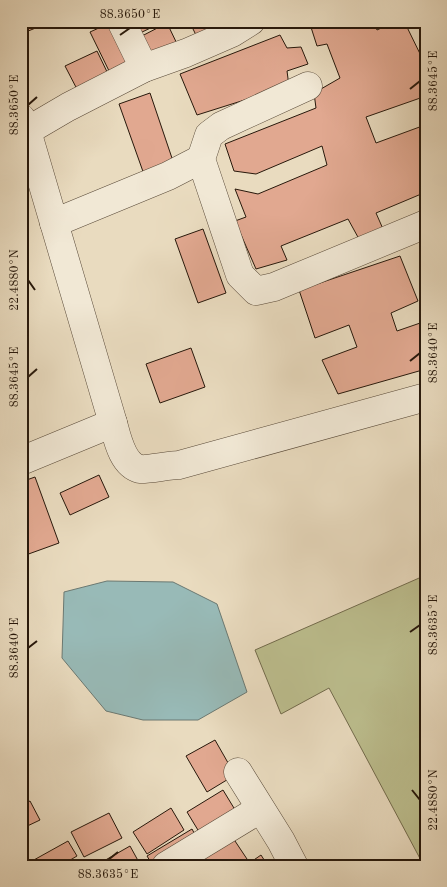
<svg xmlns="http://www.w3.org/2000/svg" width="447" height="887" viewBox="0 0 447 887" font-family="'Old Standard TT',serif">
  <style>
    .green { fill: #bcbe8e; stroke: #726b4c }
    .water { fill: #98bab7; stroke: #6b7972 }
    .building { fill: #e1a890; stroke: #27180b }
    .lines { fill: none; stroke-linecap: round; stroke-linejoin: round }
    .minor-casing { stroke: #584938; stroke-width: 29 }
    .minor { stroke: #f1e8d5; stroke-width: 28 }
    .ticks { fill: none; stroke: #27180b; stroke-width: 2 }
    .neatline { fill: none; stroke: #27180b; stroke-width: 2 }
    .ticks-label { font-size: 12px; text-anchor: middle; fill: #27180b }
  </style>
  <rect width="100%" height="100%" fill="#e9dbbf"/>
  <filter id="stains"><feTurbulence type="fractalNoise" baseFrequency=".004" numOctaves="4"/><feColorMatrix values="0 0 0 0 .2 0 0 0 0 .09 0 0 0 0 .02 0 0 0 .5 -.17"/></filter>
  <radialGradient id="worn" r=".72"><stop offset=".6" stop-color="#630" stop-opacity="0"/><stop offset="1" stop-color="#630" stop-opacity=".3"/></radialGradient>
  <polygon class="green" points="426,575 426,866 424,866 329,688 281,714 255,650"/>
  <polygon class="water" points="107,581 173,582 217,604 247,692 198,720 143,720 106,711 62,658 64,592"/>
  <g class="building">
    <polygon points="21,21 36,21 38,27 21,34"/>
    <polygon points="98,21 116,21 137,64 112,77 90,32 101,27"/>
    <polygon points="132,21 165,21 138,34"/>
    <polygon points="189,21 221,21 226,32 201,45"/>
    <polygon points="309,21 373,21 377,30 396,21 404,21 426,66 426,96 366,117 376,143 425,125 426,192 376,213 383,229 359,239 348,219 281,246 287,260 256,269 235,221 246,217 235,189 258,194 327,165 322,146 256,174 234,171 225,144 316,108 314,93 340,78 327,44 317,46"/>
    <polygon points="167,23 180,50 153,63 140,37"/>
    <polygon points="280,35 287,48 301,47 308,64 287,71 289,86 197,115 180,74"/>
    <polygon points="97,51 110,78 79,93 65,66"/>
    <polygon points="150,93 176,170 146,180 119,104"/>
    <polygon points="203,229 226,293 198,303 175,239"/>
    <polygon points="400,256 418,301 391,313 397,331 426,321 426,369 338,394 322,360 357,347 349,325 315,338 299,290"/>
    <polygon points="191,348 205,387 160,403 146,364"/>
    <polygon points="99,475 109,497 70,515 60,493"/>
    <polygon points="35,477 59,543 23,556 21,552 21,482"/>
    <polygon points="215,740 235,775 207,792 186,756"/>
    <polygon points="223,790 240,818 204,840 187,812"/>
    <polygon points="30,801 40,820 21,829 21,805"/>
    <polygon points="171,808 184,830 147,854 133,832"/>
    <polygon points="109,813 122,838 84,857 71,832"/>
    <polygon points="192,829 200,844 153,866 147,856"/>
    <polygon points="229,832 247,859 238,866 198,866 192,857"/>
    <polygon points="68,841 77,856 60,866 23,866"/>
    <polygon points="130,846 141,866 95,866"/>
    <polygon points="261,855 268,866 245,866"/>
  </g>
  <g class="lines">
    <g class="minor-casing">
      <g id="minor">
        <polyline points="121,21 144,68"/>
        <polyline points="308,86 221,126 209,135 201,159 240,275 256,291 274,287 426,224"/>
        <path d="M 21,118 L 27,131 L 113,423 C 117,437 122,465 140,469 C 146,470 170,465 179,465 L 426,397"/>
        <polyline points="21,132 27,131 68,107 144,68 186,53 232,33 251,21"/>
        <polyline points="54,223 168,176 201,159"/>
        <polyline points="21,461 113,423"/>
        <polyline points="238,772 281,841 294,866"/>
        <polyline points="166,866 260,809"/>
      </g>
    </g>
    <use href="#minor" class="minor"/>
  </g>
  <path class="ticks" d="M 120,35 L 130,28M 410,89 L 420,81M 28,105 L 37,97M 28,280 L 35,290M 410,361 L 420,353M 28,377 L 37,369M 410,632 L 420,625M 28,648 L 37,641M 412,790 L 420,800M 108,860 L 118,852"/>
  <rect width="447" height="887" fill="none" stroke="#e9dbbf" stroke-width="55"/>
  <rect x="28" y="28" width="392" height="832" class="neatline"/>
  <g class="ticks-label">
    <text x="130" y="18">88.3650°E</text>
    <text transform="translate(433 81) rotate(-90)" y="4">88.3645°E</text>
    <text transform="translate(14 105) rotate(-90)" y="4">88.3650°E</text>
    <text transform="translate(14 280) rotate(-90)" y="4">22.4880°N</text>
    <text transform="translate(433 353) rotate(-90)" y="4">88.3640°E</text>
    <text transform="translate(14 377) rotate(-90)" y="4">88.3645°E</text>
    <text transform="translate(433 625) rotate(-90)" y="4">88.3635°E</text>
    <text transform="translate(14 648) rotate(-90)" y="4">88.3640°E</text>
    <text transform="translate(433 800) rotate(-90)" y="4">22.4880°N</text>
    <text x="108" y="878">88.3635°E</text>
  </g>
  <rect width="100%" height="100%" filter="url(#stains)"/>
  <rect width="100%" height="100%" fill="url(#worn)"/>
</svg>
